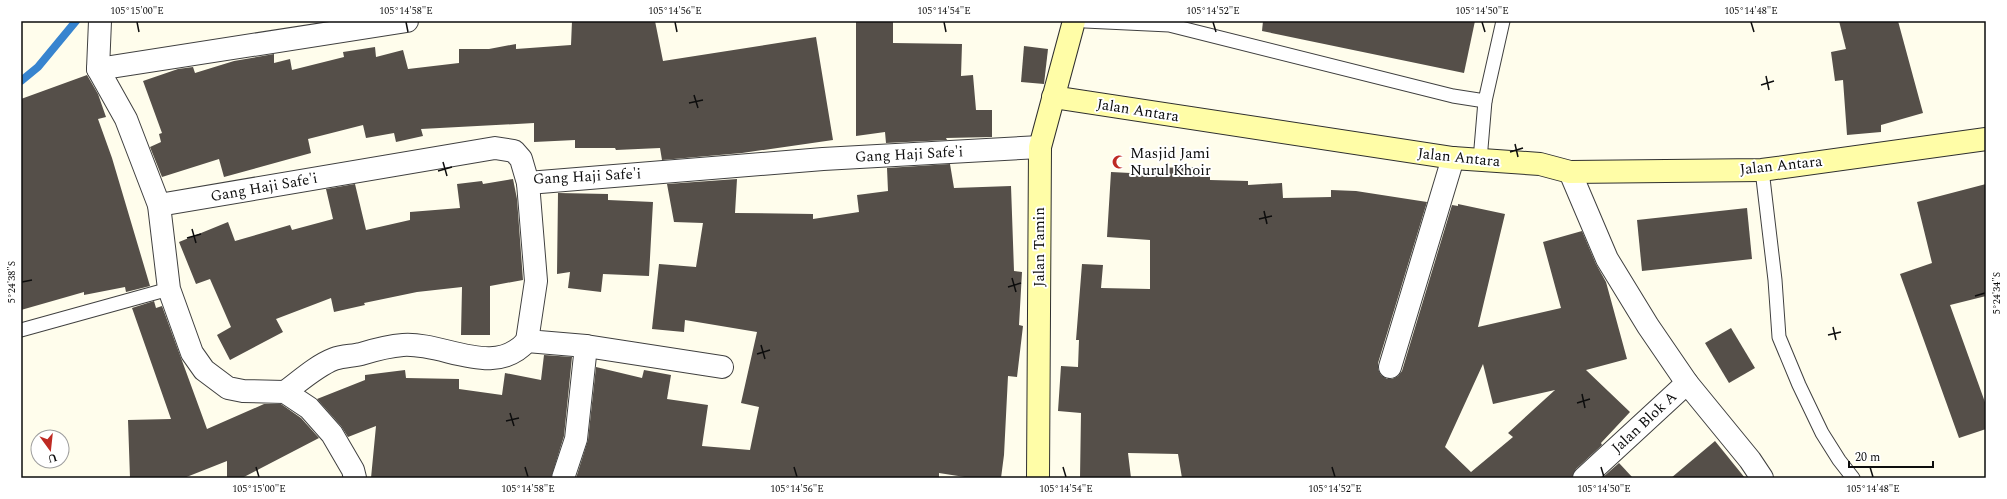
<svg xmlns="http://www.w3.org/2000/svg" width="2007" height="499" viewBox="0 0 2007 499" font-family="Spectral,serif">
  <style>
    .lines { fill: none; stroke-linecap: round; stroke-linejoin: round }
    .stream { stroke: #3784cf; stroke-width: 8 }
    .building { fill: #554f49; fill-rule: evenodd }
    .lane-casing { stroke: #404040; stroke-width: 15 }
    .street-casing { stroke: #404040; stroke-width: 24 }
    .secondary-casing { stroke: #2f2f2f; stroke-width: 24 }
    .lane { stroke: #fff; stroke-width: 13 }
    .street { stroke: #fff; stroke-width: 22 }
    .secondary { stroke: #fffda7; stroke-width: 22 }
    .ticks { fill: none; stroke: #0d0d0d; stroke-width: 1.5 }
    .labels { text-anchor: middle; stroke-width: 4; stroke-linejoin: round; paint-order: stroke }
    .street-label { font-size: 15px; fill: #0d0d0d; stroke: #fff }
    .poi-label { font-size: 15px; fill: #0d0d0d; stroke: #fff; text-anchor: start }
    .neatline { fill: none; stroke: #0d0d0d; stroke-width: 1.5 }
    .ticks-label { font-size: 10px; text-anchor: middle; fill: #0d0d0d }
  </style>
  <rect width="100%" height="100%" fill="#fffdec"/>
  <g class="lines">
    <polyline class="stream" points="21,81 38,67 76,21"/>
  </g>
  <g class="building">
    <polygon points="572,21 655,21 663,61 816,37 833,140 742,153 662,160 660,148 616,150 615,148 575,148 575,140 534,142 534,123 421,129 423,136 396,142 394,133 366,138 363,125 308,139 311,153 224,177 219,159 162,177 150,147 161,142 159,134 162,133 143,81 178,69 193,67 195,73 234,61 274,54 274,63 290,59 292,70 344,57 343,52 375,47 376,57 403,50 408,69 459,63 459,49 489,49 516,44 516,49 571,45"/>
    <polygon points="856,21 893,21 893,43 962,44 961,76 973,75 976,110 992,110 992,137 946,138 947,140 886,143 885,132 856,136"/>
    <polygon points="1263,21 1475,21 1464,73 1262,31"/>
    <polygon points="1839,21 1898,21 1923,113 1881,125 1881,132 1847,135 1843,80 1835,81 1831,52 1846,49"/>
    <polygon points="1024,46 1048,49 1044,84 1021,82"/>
    <polygon points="87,75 98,94 106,117 98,119 112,158 150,286 126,292 125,287 84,295 84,292 21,310 21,99"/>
    <polygon points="950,164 954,188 1011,186 1014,271 1022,272 1019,325 1023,326 1017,377 1008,376 1004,455 1001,478 971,478 939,473 939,478 576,478 588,440 596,367 642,378 644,370 671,375 667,399 708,405 702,446 750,450 759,407 741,403 757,332 685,320 684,332 652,329 659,264 696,267 703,223 674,222 667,184 737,179 735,213 813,214 813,219 859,212 857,195 888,191 887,168"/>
    <path d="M 1210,167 L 1210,180 L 1248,181 L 1248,185 L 1282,183 L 1283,198 L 1331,197 L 1331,190 L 1356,191 L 1427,202 L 1378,363 L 1378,369 L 1381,375 L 1387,379 L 1392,379 L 1398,376 L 1402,371 L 1452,205 L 1458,206 L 1458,204 L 1505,214 L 1478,327 L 1561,308 L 1543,242 L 1582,231 L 1596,264 L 1606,282 L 1627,359 L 1586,370 L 1630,412 L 1601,443 L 1602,445 L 1576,469 L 1572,478 L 1182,478 L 1178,454 L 1128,453 L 1131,478 L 1080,478 L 1081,413 L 1058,411 L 1061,366 L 1078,367 L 1079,340 L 1076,340 L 1082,264 L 1103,265 L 1101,288 L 1150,289 L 1150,240 L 1107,237 L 1111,172 L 1150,174 L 1150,168 ZM 1483,364 L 1493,404 L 1555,390 L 1508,433 L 1513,437 L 1471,472 L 1445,447 Z"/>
    <polygon points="513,179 517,199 523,280 490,286 490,335 461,335 462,287 417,292 364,303 365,305 334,312 331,298 276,319 283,332 230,360 217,335 231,327 210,279 196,284 179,242 228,222 235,241 290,225 292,230 333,219 326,189 355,184 366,230 410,220 410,212 460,208 457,184 482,181 483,184"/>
    <polygon points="1986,184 1986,296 1950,305 1986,405 1986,429 1959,438 1900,274 1932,263 1917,202"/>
    <polygon points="558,193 608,194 608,200 653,202 649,276 603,274 601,292 568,288 570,272 557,274"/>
    <polygon points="1747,208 1752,259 1642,271 1637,220"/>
    <polygon points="154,301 156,308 162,306 207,429 264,404 281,404 301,418 319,438 242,478 227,478 227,461 184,478 130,478 128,420 171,419 132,308"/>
    <polygon points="1731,328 1755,368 1729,383 1705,343"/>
    <polygon points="544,355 572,357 564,436 551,478 371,478 376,426 348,437 341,426 317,399 365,380 365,375 405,370 406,378 459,379 459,389 502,395 505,373 541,380"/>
    <polygon points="1715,441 1745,478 1671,478"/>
    <polygon points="1619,463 1633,478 1602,478"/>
  </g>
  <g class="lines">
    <g class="lane-casing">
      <g id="lane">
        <polyline points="1085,21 1169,25 1453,96 1485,101 1503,21"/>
        <polyline points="1480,160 1485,101"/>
        <polyline points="1762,170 1775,280 1779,337 1799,385 1822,433 1839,460 1853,478"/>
        <polyline points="21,330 169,289"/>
      </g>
    </g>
    <g class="street-casing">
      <g id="street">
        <polyline points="100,21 98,69 126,119 159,205 169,289 192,353 204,370 228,388 243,391 285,392 309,408 332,434 353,470 355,478"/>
        <polyline points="98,69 407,21"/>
        <polyline points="1570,172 1607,259 1648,326 1687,383 1750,460 1762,478"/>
        <polyline points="528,183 823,159 1040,147"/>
        <polyline points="159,205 495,148 514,151 521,159 528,183 536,281 527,341 586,346 722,367"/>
        <polyline points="1390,367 1453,158"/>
        <path d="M 285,392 C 300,381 316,366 334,359 C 342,356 352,356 361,354 C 374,350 388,346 403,345 C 444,342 494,379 527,341"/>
        <polyline points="563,478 576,439 586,346"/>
        <polyline points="1584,478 1687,383"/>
      </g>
    </g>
    <g class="secondary-casing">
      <g id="secondary">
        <polyline points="1053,97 1453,158 1540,164 1570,172 1762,170 1986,139"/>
        <polyline points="1038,478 1040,147 1074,21"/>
      </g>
    </g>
    <use href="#lane" class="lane"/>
    <use href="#street" class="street"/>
    <use href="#secondary" class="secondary"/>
  </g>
  <path class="ticks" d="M 137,22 L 139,32M 406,22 L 408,32M 675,22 L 677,32M 944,22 L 946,32M 1213,22 L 1216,32M 1482,22 L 1485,32M 1751,22 L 1754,32M 1766,76 L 1769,90M 1761,85 L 1774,81M 694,95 L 698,108M 689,103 L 703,100M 1515,144 L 1518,157M 1510,152 L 1523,148M 443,162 L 447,176M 438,171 L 452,167M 1264,211 L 1267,224M 1259,219 L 1272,216M 192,229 L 196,243M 187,238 L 201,234M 1012,278 L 1016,292M 22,282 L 32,280M 1008,287 L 1021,283M 1975,296 L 1985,293M 1833,327 L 1836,340M 1828,335 L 1841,332M 761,345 L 765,359M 757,354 L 770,350M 1582,394 L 1585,408M 1577,403 L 1590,399M 510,413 L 514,426M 506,421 L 519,418M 256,467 L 259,477M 525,467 L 528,477M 794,467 L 797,477M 1063,467 L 1066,477M 1332,467 L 1335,477M 1601,467 L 1604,477M 1870,467 L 1873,477"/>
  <defs>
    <g id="mosque-bare" transform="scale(1.08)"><path d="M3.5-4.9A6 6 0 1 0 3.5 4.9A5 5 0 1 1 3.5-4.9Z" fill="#be2a23" stroke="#fff" stroke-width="2.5" paint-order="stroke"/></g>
  </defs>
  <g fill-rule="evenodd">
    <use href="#mosque-bare" x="1119" y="162"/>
  </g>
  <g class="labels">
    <g class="street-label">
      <text transform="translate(1138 110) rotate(9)" y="5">Jalan Antara</text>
      <text transform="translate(909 154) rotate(-3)" y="5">Gang Haji Safe'i</text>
      <text transform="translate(1459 157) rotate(6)" y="5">Jalan Antara</text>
      <text transform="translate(1781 165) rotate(-6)" y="5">Jalan Antara</text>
      <text transform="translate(587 176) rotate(-3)" y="5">Gang Haji Safe'i</text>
      <text transform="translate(264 187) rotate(-10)" y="5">Gang Haji Safe'i</text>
      <text transform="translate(1039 247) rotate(-90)" y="5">Jalan Tamin</text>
      <text transform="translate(1644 422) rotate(-43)" y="5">Jalan Blok A</text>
    </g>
    <g class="poi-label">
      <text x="1130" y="158">Masjid Jami<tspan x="1130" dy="17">Nurul Khoir</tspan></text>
    </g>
  </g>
  <rect width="2007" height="499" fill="none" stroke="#ffffff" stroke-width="44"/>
  <g transform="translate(50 449) rotate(165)"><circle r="19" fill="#ffffff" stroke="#9e9e9e"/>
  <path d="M0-3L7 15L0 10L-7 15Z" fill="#be2a23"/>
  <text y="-6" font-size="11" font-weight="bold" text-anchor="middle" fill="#0d0d0d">U</text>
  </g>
  <path d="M1849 461v6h84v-6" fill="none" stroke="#0d0d0d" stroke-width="2"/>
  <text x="1855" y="461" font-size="12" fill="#0d0d0d" stroke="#ffffff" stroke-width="3" paint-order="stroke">20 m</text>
  <rect x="22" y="22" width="1963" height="455" class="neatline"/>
  <g class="ticks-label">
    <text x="137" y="14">105°15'00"E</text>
    <text x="406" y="14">105°14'58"E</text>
    <text x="675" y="14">105°14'56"E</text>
    <text x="944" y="14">105°14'54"E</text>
    <text x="1213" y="14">105°14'52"E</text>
    <text x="1482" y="14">105°14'50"E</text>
    <text x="1751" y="14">105°14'48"E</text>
    <text transform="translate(11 282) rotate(-90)" y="4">5°24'38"S</text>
    <text transform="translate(1996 293) rotate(-90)" y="4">5°24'34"S</text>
    <text x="259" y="492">105°15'00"E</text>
    <text x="528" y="492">105°14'58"E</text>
    <text x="797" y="492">105°14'56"E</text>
    <text x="1066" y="492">105°14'54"E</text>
    <text x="1335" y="492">105°14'52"E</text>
    <text x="1604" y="492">105°14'50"E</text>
    <text x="1873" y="492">105°14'48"E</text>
  </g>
</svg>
